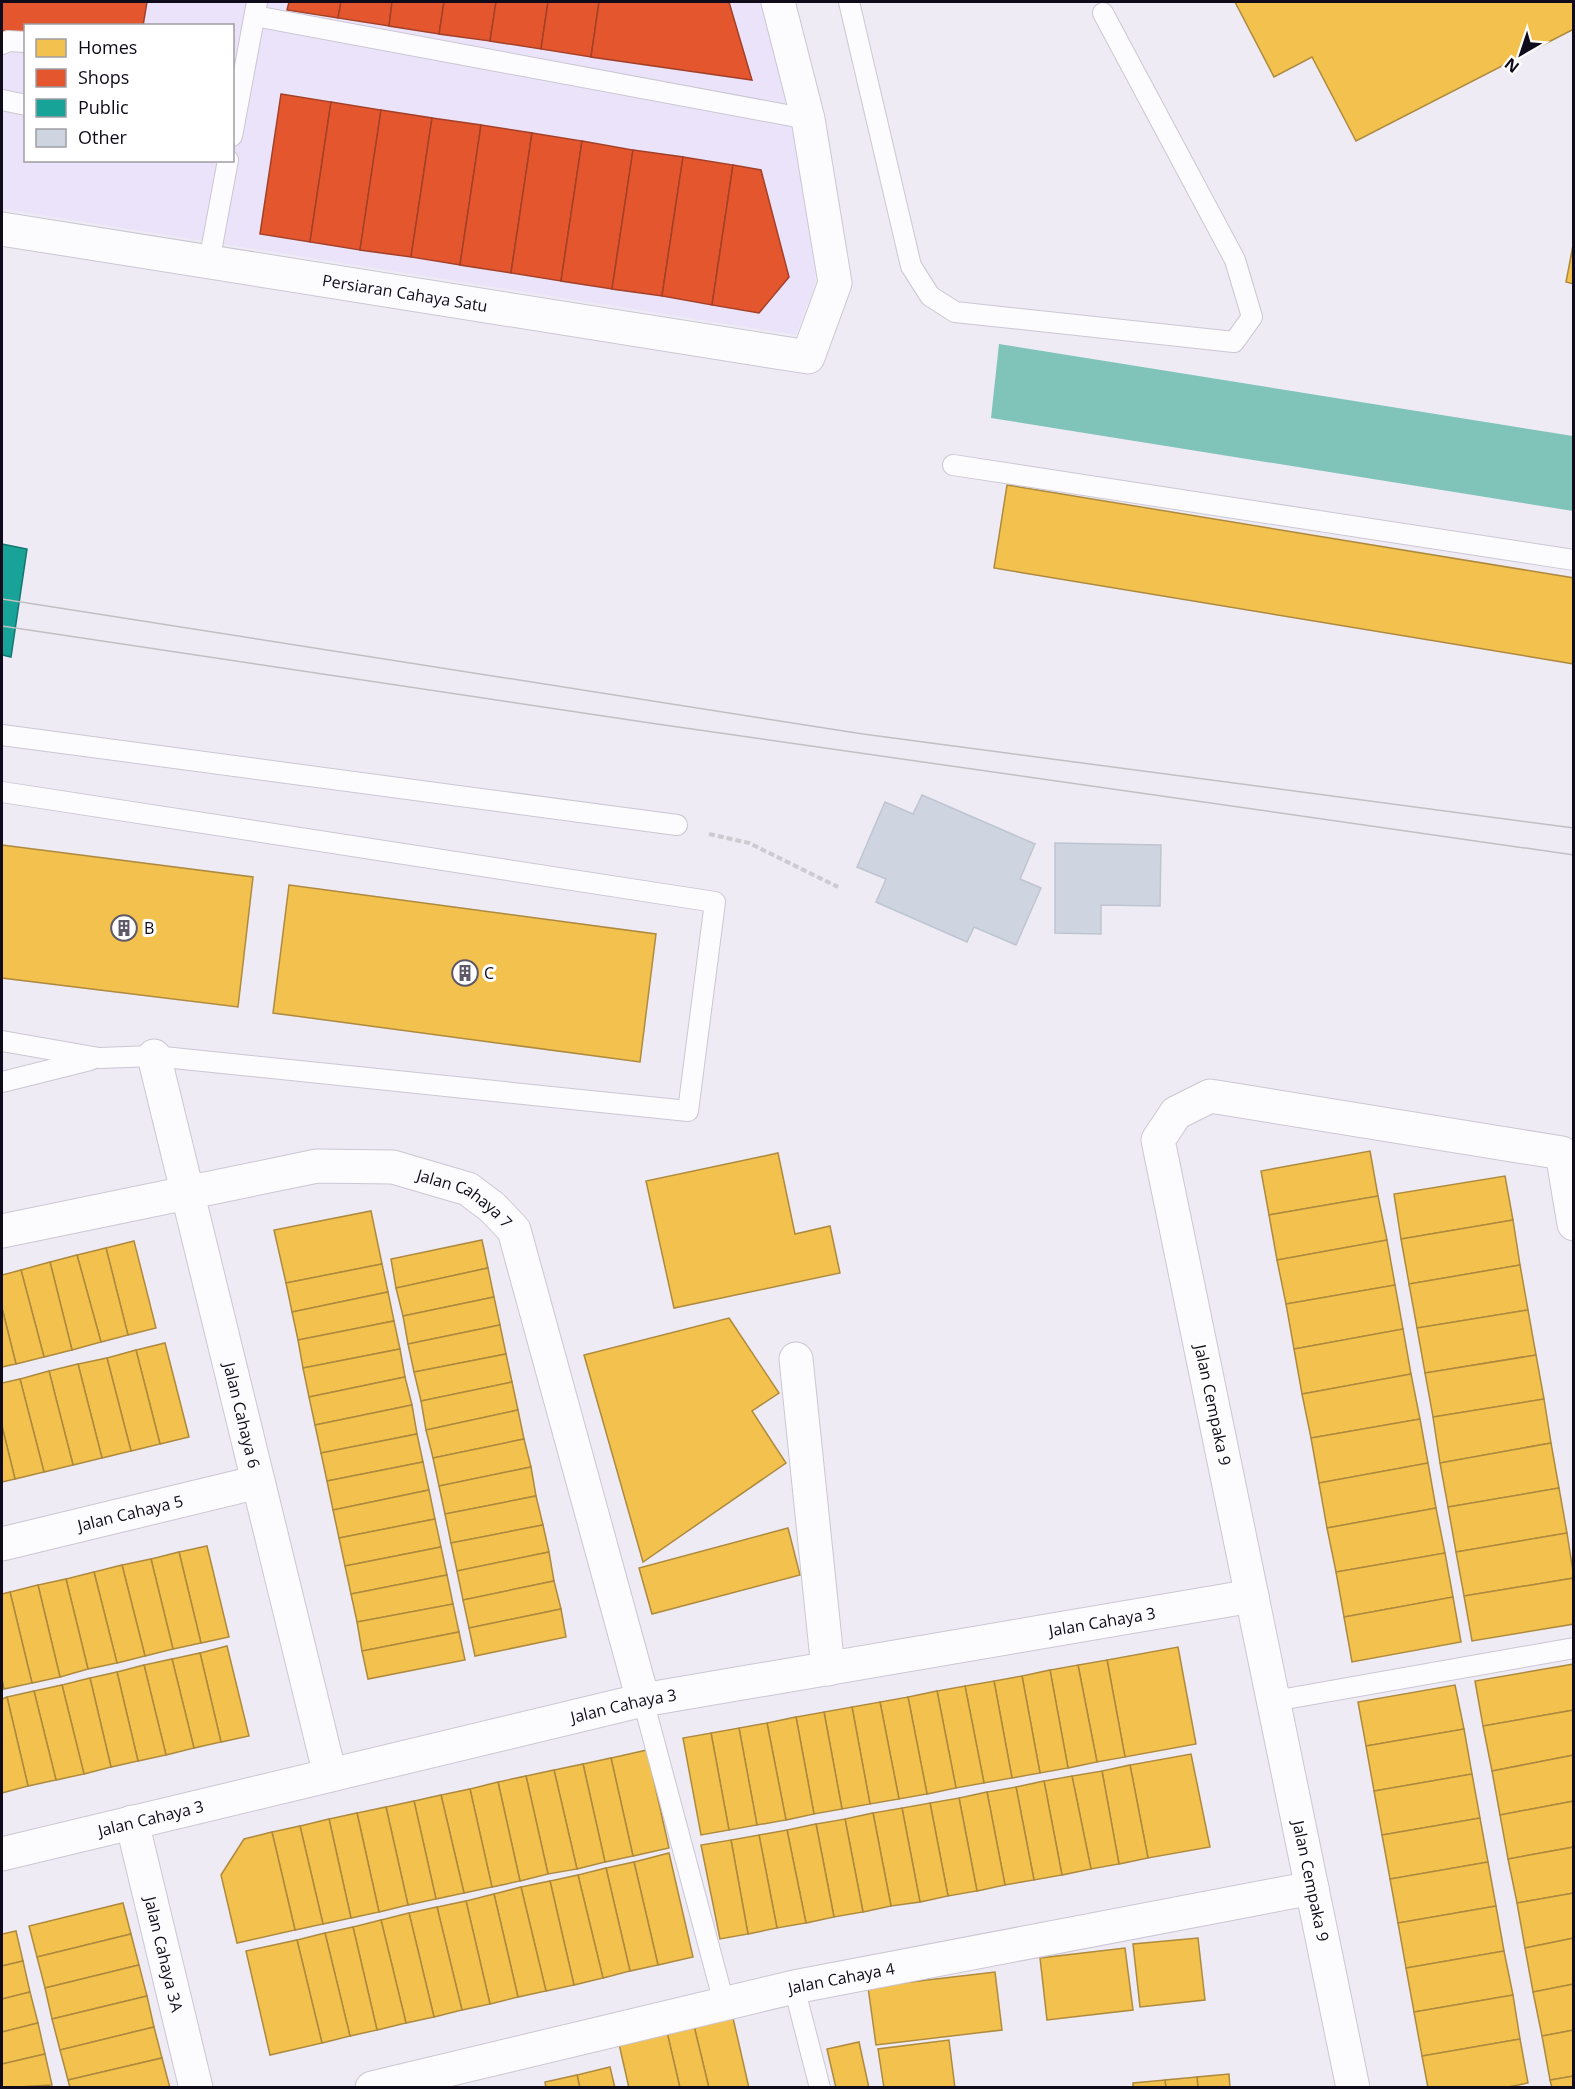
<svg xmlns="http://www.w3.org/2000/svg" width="1575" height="2089" viewBox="0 0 1575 2089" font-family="'Open Sans',sans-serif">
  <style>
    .built { fill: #eae3f9; fill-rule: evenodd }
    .water { fill: #80c3b9 }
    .homes { fill: #f2c14e; stroke: #ae8a3e; stroke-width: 1.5 }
    .shops { fill: #e4572e; stroke: #a44028; stroke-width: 1.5 }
    .public { fill: #17a398; stroke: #157572; stroke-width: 1.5 }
    .building { fill: #ced5e0; stroke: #bec5d0; stroke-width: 1.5 }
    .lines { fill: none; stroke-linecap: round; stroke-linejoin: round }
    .lane-casing { stroke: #cbc7d3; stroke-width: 22 }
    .street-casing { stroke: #cbc7d3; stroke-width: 35 }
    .path { stroke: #cccbcf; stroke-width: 4; stroke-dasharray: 6 3; stroke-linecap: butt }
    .lane { stroke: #fcfcfe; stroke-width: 20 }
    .street { stroke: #fcfcfe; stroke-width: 33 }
    .tram { stroke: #c0bfc2; stroke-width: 1.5 }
    .labels { text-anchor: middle; stroke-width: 6; stroke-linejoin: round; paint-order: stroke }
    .street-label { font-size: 16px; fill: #100b1a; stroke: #fff }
    .poi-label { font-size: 16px; fill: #100b1a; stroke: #fff; text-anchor: start }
  </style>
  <rect width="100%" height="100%" fill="#eeebf5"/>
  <path class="built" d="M 2,2 L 761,2 L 797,137 L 816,282 L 796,335 L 2,209 ZM 26,26 L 232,26 L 232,160 L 26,160 Z"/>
  <polygon class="water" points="999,344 1573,436 1573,511 991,418"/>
  <g class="homes">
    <polygon points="1235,2 1574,2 1574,29 1356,141 1312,57 1274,77"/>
    <polygon points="1574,240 1574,284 1566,282"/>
    <polygon points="1007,485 1574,578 1574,664 994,568"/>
    <polygon points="2,845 253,877 238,1007 2,978"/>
    <polygon points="289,885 656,934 640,1062 273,1013"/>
    <polygon points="1370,1151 1378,1196 1269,1215 1261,1171"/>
    <polygon points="778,1153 795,1234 830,1226 840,1273 674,1308 646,1181"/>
    <polygon points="1505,1176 1513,1220 1401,1239 1394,1194"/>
    <polygon points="1378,1196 1387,1240 1277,1260 1269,1215"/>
    <polygon points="371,1211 382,1264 286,1283 274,1230"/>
    <polygon points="1513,1220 1520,1265 1409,1284 1401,1239"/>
    <polygon points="482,1240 488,1268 396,1288 391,1259"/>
    <polygon points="1387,1240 1395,1285 1286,1304 1277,1260"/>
    <polygon points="134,1241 156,1328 128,1335 106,1248"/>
    <polygon points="106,1248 128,1335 101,1342 77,1255"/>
    <polygon points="77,1255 101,1342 72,1350 50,1262"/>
    <polygon points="50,1262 72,1350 44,1357 21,1270"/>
    <polygon points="382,1264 388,1292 292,1312 286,1283"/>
    <polygon points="1520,1265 1528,1310 1417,1328 1409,1284"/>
    <polygon points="488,1268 494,1297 403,1316 396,1288"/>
    <polygon points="21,1270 44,1357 16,1364 2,1308 2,1275"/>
    <polygon points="1395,1285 1403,1329 1294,1349 1286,1304"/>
    <polygon points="388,1292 394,1321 298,1340 292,1312"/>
    <polygon points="494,1297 500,1325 408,1344 403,1316"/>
    <polygon points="2,1308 16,1364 2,1367"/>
    <polygon points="1528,1310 1536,1355 1425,1373 1417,1328"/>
    <polygon points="729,1318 779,1393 752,1411 786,1463 643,1562 584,1355"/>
    <polygon points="394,1321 400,1349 303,1368 298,1340"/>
    <polygon points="500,1325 506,1354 414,1372 408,1344"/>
    <polygon points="1403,1329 1411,1374 1302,1394 1294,1349"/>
    <polygon points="165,1343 189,1437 160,1444 136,1350"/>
    <polygon points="400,1349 405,1377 309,1397 303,1368"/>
    <polygon points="136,1350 160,1444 131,1451 107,1358"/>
    <polygon points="506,1354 512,1382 421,1401 414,1372"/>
    <polygon points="1536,1355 1544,1399 1433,1417 1425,1373"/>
    <polygon points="107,1358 131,1451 102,1458 78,1364"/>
    <polygon points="78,1364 102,1458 73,1465 49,1371"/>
    <polygon points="49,1371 73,1465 44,1472 20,1379"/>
    <polygon points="1411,1374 1420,1419 1311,1438 1302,1394"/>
    <polygon points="405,1377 412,1405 315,1425 309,1397"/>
    <polygon points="20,1379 44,1472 15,1479 2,1426 2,1383"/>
    <polygon points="512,1382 518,1410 426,1430 421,1401"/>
    <polygon points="1544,1399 1551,1443 1440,1463 1433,1417"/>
    <polygon points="412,1405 417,1434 321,1453 315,1425"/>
    <polygon points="518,1410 524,1439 433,1458 426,1430"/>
    <polygon points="1420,1419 1428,1463 1319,1483 1311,1438"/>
    <polygon points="2,1426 15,1479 2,1482"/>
    <polygon points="417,1434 423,1462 327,1481 321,1453"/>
    <polygon points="524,1439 531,1467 439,1486 433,1458"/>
    <polygon points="1551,1443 1559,1488 1448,1507 1440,1463"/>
    <polygon points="423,1462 429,1490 333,1510 327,1481"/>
    <polygon points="1428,1463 1436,1508 1327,1528 1319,1483"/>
    <polygon points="531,1467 536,1496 445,1514 439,1486"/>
    <polygon points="1559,1488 1567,1533 1456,1552 1448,1507"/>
    <polygon points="429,1490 435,1519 339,1538 333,1510"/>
    <polygon points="536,1496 543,1525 451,1543 445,1514"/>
    <polygon points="1436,1508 1445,1553 1336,1572 1327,1528"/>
    <polygon points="435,1519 441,1547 345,1566 339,1538"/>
    <polygon points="543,1525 549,1552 457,1571 451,1543"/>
    <polygon points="788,1528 800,1575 652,1614 639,1568"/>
    <polygon points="1567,1533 1574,1578 1464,1596 1456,1552"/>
    <polygon points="207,1546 229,1637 201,1643 179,1552"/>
    <polygon points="441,1547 447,1575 351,1594 345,1566"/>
    <polygon points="179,1552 201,1643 173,1649 151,1559"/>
    <polygon points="549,1552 554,1581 463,1600 457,1571"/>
    <polygon points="1445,1553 1453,1597 1344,1617 1336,1572"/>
    <polygon points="151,1559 173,1649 145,1656 122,1565"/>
    <polygon points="122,1565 145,1656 117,1663 94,1572"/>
    <polygon points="94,1572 117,1663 88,1669 66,1579"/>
    <polygon points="447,1575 453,1604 357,1622 351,1594"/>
    <polygon points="1574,1578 1574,1624 1472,1641 1464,1596"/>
    <polygon points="66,1579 88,1669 60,1677 38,1585"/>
    <polygon points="554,1581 561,1609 469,1628 463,1600"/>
    <polygon points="38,1585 60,1677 32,1683 10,1592"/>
    <polygon points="10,1592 32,1683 4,1689 2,1679 2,1594"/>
    <polygon points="1453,1597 1461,1642 1352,1662 1344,1617"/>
    <polygon points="453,1604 459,1632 362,1651 357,1622"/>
    <polygon points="561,1609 566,1637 475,1656 469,1628"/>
    <polygon points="459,1632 465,1660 368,1679 362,1651"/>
    <polygon points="227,1646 249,1736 221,1742 200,1653"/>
    <polygon points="1178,1647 1196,1744 1125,1757 1107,1660"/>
    <polygon points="200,1653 221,1742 194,1748 172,1659"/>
    <polygon points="172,1659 194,1748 166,1755 144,1665"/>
    <polygon points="1107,1660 1125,1757 1097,1762 1078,1665"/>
    <polygon points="1574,1664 1574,1710 1483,1726 1475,1681"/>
    <polygon points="144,1665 166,1755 138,1761 117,1672"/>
    <polygon points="1078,1665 1097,1762 1068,1768 1050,1670"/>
    <polygon points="1050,1670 1068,1768 1040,1773 1022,1676"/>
    <polygon points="117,1672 138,1761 111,1767 90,1678"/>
    <polygon points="1022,1676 1040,1773 1012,1778 994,1681"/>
    <polygon points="90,1678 111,1767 84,1774 62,1685"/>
    <polygon points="994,1681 1012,1778 984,1783 965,1686"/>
    <polygon points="62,1685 84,1774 56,1780 34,1691"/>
    <polygon points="1455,1685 1464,1729 1366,1746 1358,1702"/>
    <polygon points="965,1686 984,1783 956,1788 937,1691"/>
    <polygon points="34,1691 56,1780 28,1786 7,1697"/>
    <polygon points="937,1691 956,1788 927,1794 908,1697"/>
    <polygon points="7,1697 28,1786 2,1793 2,1699"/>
    <polygon points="908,1697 927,1794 899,1799 880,1702"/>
    <polygon points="880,1702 899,1799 870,1804 852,1707"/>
    <polygon points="852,1707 870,1804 842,1809 824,1712"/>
    <polygon points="1574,1710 1574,1755 1492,1771 1483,1726"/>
    <polygon points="824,1712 842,1809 814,1814 796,1717"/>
    <polygon points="796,1717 814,1814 786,1820 767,1723"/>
    <polygon points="767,1723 786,1820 757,1825 739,1728"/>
    <polygon points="739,1728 757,1825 729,1830 711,1733"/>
    <polygon points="1464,1729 1472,1774 1374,1791 1366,1746"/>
    <polygon points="711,1733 729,1830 701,1835 683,1738"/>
    <polygon points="647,1750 669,1848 633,1856 611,1758"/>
    <polygon points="1191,1754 1210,1847 1148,1858 1130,1765"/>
    <polygon points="1574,1755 1574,1801 1500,1815 1492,1771"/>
    <polygon points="611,1758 633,1856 605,1862 583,1764"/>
    <polygon points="583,1764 605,1862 577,1869 554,1770"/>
    <polygon points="1130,1765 1148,1858 1119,1864 1102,1771"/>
    <polygon points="554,1770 577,1869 548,1874 526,1776"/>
    <polygon points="1102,1771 1119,1864 1091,1869 1072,1776"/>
    <polygon points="1472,1774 1480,1818 1382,1835 1374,1791"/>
    <polygon points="526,1776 548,1874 520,1881 498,1782"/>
    <polygon points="1072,1776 1091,1869 1062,1875 1044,1781"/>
    <polygon points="1044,1781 1062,1875 1034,1880 1016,1787"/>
    <polygon points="498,1782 520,1881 492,1887 470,1789"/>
    <polygon points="1016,1787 1034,1880 1005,1885 987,1792"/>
    <polygon points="470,1789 492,1887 464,1893 441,1795"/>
    <polygon points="987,1792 1005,1885 977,1891 959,1798"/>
    <polygon points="441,1795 464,1893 436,1899 414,1801"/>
    <polygon points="959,1798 977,1891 948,1896 930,1803"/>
    <polygon points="414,1801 436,1899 408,1905 386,1807"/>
    <polygon points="1574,1801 1574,1847 1508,1859 1500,1815"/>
    <polygon points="930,1803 948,1896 920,1902 902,1808"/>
    <polygon points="386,1807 408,1905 379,1912 357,1813"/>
    <polygon points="902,1808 920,1902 891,1906 873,1813"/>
    <polygon points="357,1813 379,1912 351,1918 329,1819"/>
    <polygon points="873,1813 891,1906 863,1912 845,1819"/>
    <polygon points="1480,1818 1488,1862 1390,1879 1382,1835"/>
    <polygon points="329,1819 351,1918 323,1924 300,1826"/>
    <polygon points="845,1819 863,1912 834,1917 816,1824"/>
    <polygon points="816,1824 834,1917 806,1923 787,1830"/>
    <polygon points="300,1826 323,1924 295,1930 272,1832"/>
    <polygon points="787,1830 806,1923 777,1928 759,1835"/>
    <polygon points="272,1832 295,1930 237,1943 221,1875 244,1839"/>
    <polygon points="759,1835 777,1928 748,1934 731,1840"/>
    <polygon points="731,1840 748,1934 720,1939 701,1845"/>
    <polygon points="1574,1847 1574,1893 1517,1903 1508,1859"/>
    <polygon points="669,1853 693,1957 658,1965 634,1862"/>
    <polygon points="634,1862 658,1965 630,1971 606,1868"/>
    <polygon points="1488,1862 1496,1906 1398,1923 1390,1879"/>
    <polygon points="606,1868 630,1971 603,1978 578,1875"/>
    <polygon points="578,1875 603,1978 574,1985 550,1881"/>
    <polygon points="550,1881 574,1985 546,1991 521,1887"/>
    <polygon points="521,1887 546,1991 518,1997 494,1894"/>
    <polygon points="1574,1893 1574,1938 1525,1948 1517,1903"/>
    <polygon points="494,1894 518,1997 490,2004 466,1901"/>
    <polygon points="466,1901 490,2004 462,2010 437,1907"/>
    <polygon points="123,1903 131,1934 37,1957 29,1926"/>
    <polygon points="1496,1906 1504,1951 1406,1968 1398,1923"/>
    <polygon points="437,1907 462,2010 434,2017 409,1913"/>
    <polygon points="409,1913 434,2017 406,2023 381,1920"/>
    <polygon points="381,1920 406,2023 377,2030 353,1927"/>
    <polygon points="353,1927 377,2030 350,2036 325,1933"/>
    <polygon points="16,1931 23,1961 2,1966 2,1934"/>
    <polygon points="325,1933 350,2036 322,2043 297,1940"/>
    <polygon points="131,1934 139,1965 45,1988 37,1957"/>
    <polygon points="1198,1938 1205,2000 1140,2007 1133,1944"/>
    <polygon points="1574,1938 1574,1984 1533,1992 1525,1948"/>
    <polygon points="297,1940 322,2043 270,2055 246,1951"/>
    <polygon points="1125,1948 1133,2010 1047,2020 1040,1958"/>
    <polygon points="1504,1951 1513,1995 1414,2012 1406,1968"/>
    <polygon points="23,1961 30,1992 2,1999 2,1966"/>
    <polygon points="139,1965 147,1996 52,2019 45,1988"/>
    <polygon points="995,1972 1002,2030 876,2045 868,1987"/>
    <polygon points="1574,1984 1574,2030 1542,2036 1533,1992"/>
    <polygon points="30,1992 38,2023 2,2032 2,1999"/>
    <polygon points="1513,1995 1520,2039 1422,2056 1414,2012"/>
    <polygon points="147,1996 154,2027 60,2050 52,2019"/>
    <polygon points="733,2018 749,2088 709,2088 694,2026"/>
    <polygon points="38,2023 45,2054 2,2064 2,2032"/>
    <polygon points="694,2026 709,2088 680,2088 667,2032"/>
    <polygon points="154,2027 162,2058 68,2080 60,2050"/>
    <polygon points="1574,2030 1574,2076 1550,2080 1542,2036"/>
    <polygon points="667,2032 680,2088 629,2088 619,2044"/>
    <polygon points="1520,2039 1528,2083 1503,2088 1428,2088 1422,2056"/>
    <polygon points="949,2040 955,2088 884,2088 878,2049"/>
    <polygon points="859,2042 869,2088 836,2088 827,2049"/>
    <polygon points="45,2054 52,2085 2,2088 2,2064"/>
    <polygon points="162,2058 170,2088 70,2088 68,2080"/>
    <polygon points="610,2067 615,2088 580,2088 577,2075"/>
    <polygon points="1229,2074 1230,2088 1198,2088 1197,2077"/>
    <polygon points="577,2075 580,2088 546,2088 545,2082"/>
    <polygon points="1574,2076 1574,2088 1552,2088 1550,2080"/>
    <polygon points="1197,2077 1198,2088 1166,2088 1165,2080"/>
    <polygon points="1165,2080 1166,2088 1133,2088 1133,2083"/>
  </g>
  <g class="shops">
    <polygon points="2,2 147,2 143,26 26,26 26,35 2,31"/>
    <polygon points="289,2 341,2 338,18 287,10"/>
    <polygon points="341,2 392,2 389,26 338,18"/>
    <polygon points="392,2 444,2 439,34 389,26"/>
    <polygon points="444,2 496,2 490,41 439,34"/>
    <polygon points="496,2 548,2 541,49 490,41"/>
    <polygon points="548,2 599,2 591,57 541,49"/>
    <polygon points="599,2 729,2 752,80 591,57"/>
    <polygon points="281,94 331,102 310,242 260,234"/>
    <polygon points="331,102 381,110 360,250 310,242"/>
    <polygon points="381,110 432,118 411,257 360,250"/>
    <polygon points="432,118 481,125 460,265 411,257"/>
    <polygon points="481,125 532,133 511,273 460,265"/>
    <polygon points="532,133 582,141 561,281 511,273"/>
    <polygon points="582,141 633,150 612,289 561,281"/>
    <polygon points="633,150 683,157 662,296 612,289"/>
    <polygon points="683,157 733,165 712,305 662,296"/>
    <polygon points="733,165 761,170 789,277 759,313 712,305"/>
  </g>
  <polygon class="public" points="2,544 27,549 11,657 2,655"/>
  <g class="building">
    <polygon points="922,795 1035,844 1020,879 1041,888 1016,945 974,927 967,942 876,902 886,879 857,867 885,802 913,814"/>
    <polygon points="1055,843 1161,845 1160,906 1101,905 1101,934 1055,933"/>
  </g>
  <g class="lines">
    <g class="lane-casing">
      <g id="lane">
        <polyline points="849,2 911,266 930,296 955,312 1234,342 1252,317 1235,260 1103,13"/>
        <polyline points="255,16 808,119"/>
        <polyline points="2,44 8,41 26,42"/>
        <polyline points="2,100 26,105"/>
        <polyline points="232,136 257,2"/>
        <polyline points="209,262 228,160"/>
        <polyline points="953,465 1574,560"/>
        <polyline points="2,735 677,825"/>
        <polyline points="2,792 715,902 688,1111 154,1056 99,1058 2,1041"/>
        <polyline points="2,1082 90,1060"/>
        <polyline points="643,1700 724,2003"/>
        <polyline points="1274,1701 1574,1648"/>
        <polyline points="794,1987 820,2088"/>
      </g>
    </g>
    <g class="street-casing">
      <g id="street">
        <path id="s1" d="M 2,229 L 808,357 L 835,283 L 808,119 L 778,2"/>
        <path id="s2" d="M 154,1056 L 330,1775"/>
        <path id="s3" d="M 2,1231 L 317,1166 L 393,1167 L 468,1189 L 492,1207 L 514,1230 L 643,1700"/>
        <polyline points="796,1359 828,1669"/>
        <path id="s4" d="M 2,1544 L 258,1482"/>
        <path id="s5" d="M 132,1822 L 196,2088"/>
        <path id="s6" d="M 2,1854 L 643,1700 L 1252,1596"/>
        <path id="s7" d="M 372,2088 L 794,1987 L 1312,1888"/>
        <polyline points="1353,2088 1158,1140 1176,1113 1210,1096 1562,1153 1574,1224"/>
      </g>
    </g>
    <polyline class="path" points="709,834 749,843 838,887"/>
    <use href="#lane" class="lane"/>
    <use href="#street" class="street"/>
    <g class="tram">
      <polyline points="2,599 863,734 1574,828"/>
      <polyline points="2,626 657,724 1574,855"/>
    </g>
  </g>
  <defs>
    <g id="building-ring" transform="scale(1.35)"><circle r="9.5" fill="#fff" stroke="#5e5967" stroke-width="1.5"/><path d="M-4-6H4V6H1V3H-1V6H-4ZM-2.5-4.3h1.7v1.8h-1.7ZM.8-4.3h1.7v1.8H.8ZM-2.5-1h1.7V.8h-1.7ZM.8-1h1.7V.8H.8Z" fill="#5e5967"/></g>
  </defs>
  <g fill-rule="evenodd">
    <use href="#building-ring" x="124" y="928"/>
    <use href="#building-ring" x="465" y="973"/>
  </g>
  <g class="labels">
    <g class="street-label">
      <text dy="6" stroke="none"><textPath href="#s1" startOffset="408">Persiaran Cahaya Satu</textPath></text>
      <text dy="6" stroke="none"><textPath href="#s3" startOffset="477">Jalan Cahaya 7</textPath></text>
      <text transform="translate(1213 1405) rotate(78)" y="6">Jalan Cempaka 9</text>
      <text dy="6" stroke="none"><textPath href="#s2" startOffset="370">Jalan Cahaya 6</textPath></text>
      <text dy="6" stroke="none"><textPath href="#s4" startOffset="132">Jalan Cahaya 5</textPath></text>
      <text dy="6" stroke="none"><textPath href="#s6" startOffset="1125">Jalan Cahaya 3</textPath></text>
      <text dy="6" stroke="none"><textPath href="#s6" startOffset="639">Jalan Cahaya 3</textPath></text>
      <text dy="6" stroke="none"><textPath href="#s6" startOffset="153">Jalan Cahaya 3</textPath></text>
      <text transform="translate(1311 1881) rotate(78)" y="6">Jalan Cempaka 9</text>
      <text dy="6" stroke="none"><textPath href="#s5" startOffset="136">Jalan Cahaya 3A</textPath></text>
      <text dy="6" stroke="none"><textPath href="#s7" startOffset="482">Jalan Cahaya 4</textPath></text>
    </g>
    <g class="poi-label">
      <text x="144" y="934">B</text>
      <text x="484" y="979">C</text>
    </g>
  </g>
  <rect width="1575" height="2089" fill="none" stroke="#100b1a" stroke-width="6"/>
  <rect x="24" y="24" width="210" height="138" fill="#ffffff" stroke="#9f9da3" stroke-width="1.5"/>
  <rect x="36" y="39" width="30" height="18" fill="#f2c14e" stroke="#9f9da3" stroke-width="1.5"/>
  <text x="78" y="54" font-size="18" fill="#100b1a">Homes</text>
  <rect x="36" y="69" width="30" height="18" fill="#e4572e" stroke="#9f9da3" stroke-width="1.5"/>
  <text x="78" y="84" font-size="18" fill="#100b1a">Shops</text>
  <rect x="36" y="99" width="30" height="18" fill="#17a398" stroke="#9f9da3" stroke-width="1.5"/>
  <text x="78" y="114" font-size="18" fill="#100b1a">Public</text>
  <rect x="36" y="129" width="30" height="18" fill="#ced5e0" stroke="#9f9da3" stroke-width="1.5"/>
  <text x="78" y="144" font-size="18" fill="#100b1a">Other</text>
  <g transform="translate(1521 54) rotate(219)" stroke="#ffffff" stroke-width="4.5" paint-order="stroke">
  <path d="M0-4.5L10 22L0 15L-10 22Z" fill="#100b1a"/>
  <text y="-9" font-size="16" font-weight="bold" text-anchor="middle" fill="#100b1a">N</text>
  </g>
</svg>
